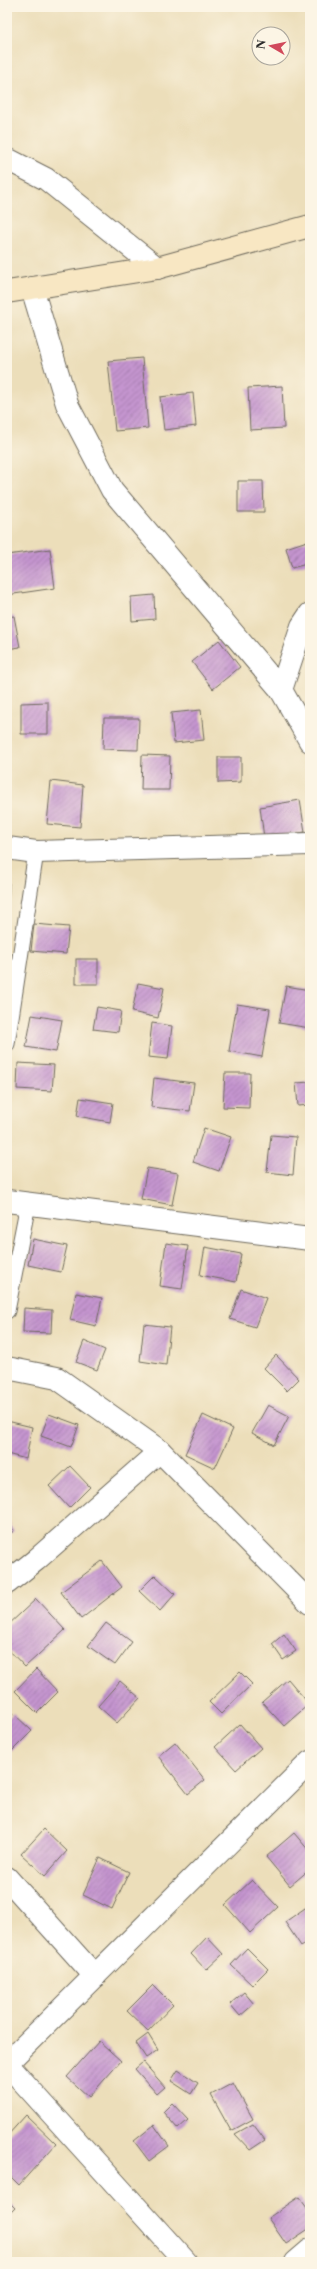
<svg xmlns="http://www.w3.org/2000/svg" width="317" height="2269" viewBox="0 0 317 2269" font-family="'Libre Caslon Text',serif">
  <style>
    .building { fill: url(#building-hatch) }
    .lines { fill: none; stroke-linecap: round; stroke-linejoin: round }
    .service-casing { stroke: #6f6a5d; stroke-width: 17 }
    .minor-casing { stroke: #6f6a5d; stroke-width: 24 }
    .secondary-casing { stroke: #6f6a5d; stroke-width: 24 }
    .service { stroke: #fff; stroke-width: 15 }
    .minor { stroke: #fff; stroke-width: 22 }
    .secondary { stroke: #f8e7c3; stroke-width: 22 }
  </style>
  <defs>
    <pattern id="building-hatch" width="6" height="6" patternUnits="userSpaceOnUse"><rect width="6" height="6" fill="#c494cf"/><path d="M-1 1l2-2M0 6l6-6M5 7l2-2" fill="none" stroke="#9f79a8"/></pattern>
  </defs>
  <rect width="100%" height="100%" fill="#fcf5e5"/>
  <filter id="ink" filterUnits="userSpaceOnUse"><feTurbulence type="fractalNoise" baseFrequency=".025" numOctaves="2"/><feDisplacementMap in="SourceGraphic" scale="8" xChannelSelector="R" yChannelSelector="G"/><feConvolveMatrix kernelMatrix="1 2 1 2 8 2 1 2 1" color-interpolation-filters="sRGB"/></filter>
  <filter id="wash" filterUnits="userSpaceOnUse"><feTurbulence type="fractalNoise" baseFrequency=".012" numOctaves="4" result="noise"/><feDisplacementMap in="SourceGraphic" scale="16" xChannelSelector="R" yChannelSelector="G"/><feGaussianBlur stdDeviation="0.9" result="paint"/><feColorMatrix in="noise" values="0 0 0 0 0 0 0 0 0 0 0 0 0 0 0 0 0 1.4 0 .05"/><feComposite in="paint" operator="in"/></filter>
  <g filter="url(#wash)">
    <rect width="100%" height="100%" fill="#ecdeba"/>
    <g id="blocks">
      <g class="building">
        <polygon points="142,358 148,428 115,431 108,361"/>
        <polygon points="282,386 284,428 250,430 248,388"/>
        <polygon points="193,393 196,426 164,430 160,397"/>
        <polygon points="238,481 263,481 264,512 238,512"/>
        <polygon points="310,540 310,563 292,568 286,548"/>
        <polygon points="50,549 55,588 7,595 7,555"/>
        <polygon points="154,595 155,619 132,621 131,597"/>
        <polygon points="14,616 20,647 7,649 7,617"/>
        <polygon points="219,640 240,667 213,689 192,662"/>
        <polygon points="48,702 48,734 21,734 21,703"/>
        <polygon points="201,710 204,740 174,743 171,713"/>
        <polygon points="104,718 139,718 138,750 103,749"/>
        <polygon points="142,755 170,756 169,790 141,790"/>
        <polygon points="218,757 241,757 241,782 218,783"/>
        <polygon points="51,781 83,785 80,827 47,824"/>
        <polygon points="300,800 305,832 264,838 260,807"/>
        <polygon points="7,883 9,883 8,913 7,913"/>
        <polygon points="34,924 69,927 66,954 31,951"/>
        <rect x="76" y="959" width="22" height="25"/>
        <polygon points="138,983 164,988 158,1018 132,1012"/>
        <polygon points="286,986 310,990 310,1028 279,1023"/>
        <polygon points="237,1004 270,1009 262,1057 229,1051"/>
        <polygon points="97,1007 121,1011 118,1032 93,1029"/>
        <polygon points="32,1015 62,1020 56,1052 26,1047"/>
        <polygon points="152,1023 172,1026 168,1059 148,1057"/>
        <polygon points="18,1063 54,1065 52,1091 17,1089"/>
        <polygon points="225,1073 250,1073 249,1108 223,1107"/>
        <polygon points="154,1078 194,1083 190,1111 151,1107"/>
        <polygon points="310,1082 310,1105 298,1106 296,1083"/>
        <polygon points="80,1098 113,1103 110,1122 77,1116"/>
        <polygon points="204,1128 231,1137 219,1171 193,1162"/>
        <polygon points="271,1135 296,1137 293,1175 267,1172"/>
        <polygon points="147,1168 178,1173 172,1205 141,1199"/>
        <polygon points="33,1239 67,1246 61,1272 28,1265"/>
        <polygon points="166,1243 188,1246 182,1289 160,1286"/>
        <polygon points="205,1247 241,1254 236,1282 200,1275"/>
        <polygon points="241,1289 266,1298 255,1327 230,1319"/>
        <polygon points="76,1293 102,1298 96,1326 70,1320"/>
        <polygon points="24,1308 52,1310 51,1333 23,1332"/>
        <polygon points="144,1324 170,1327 166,1365 140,1361"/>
        <polygon points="84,1341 105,1350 97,1370 76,1362"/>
        <polygon points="276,1355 299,1379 287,1391 264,1368"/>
        <polygon points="268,1405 289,1416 274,1445 252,1433"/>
        <polygon points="49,1414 79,1425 71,1447 41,1436"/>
        <polygon points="203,1415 233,1429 215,1468 185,1454"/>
        <polygon points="7,1421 32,1427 26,1459 7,1454"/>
        <polygon points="70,1466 90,1487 69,1508 49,1486"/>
        <polygon points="7,1519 14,1531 7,1535"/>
        <polygon points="102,1561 122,1587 81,1619 61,1592"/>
        <polygon points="155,1575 175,1594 160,1611 139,1591"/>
        <polygon points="36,1599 65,1630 25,1667 7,1648 7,1626"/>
        <polygon points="106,1623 132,1642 115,1665 88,1646"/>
        <polygon points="284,1634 296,1651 283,1660 272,1644"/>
        <polygon points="36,1669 58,1692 37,1713 15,1691"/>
        <polygon points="240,1672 252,1684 221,1714 209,1702"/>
        <polygon points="288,1679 309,1704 284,1726 262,1702"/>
        <polygon points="120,1681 140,1698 117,1723 98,1706"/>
        <polygon points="13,1713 32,1731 10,1753 7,1750 7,1720"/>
        <polygon points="240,1724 261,1748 236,1770 215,1747"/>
        <polygon points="175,1742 205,1780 188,1794 158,1756"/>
        <polygon points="44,1829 67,1851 45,1876 21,1854"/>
        <polygon points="294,1833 310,1852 310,1869 290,1886 266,1857"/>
        <polygon points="100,1858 129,1872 112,1909 83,1895"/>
        <polygon points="252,1880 278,1907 250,1933 225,1905"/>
        <polygon points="308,1906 310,1909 310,1940 301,1946 285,1922"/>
        <polygon points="207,1937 223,1954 206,1970 191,1954"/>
        <polygon points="247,1948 268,1969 252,1985 231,1965"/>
        <polygon points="153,1985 173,2005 148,2031 127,2011"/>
        <polygon points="244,1992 254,2004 240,2016 230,2004"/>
        <polygon points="148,2034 158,2050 146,2058 136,2043"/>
        <polygon points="99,2041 121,2061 89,2097 67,2077"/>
        <polygon points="143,2062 165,2087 157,2094 135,2069"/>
        <polygon points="178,2070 198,2083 191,2094 171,2081"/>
        <polygon points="233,2083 253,2119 231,2131 211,2095"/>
        <polygon points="172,2103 188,2120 178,2129 163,2112"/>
        <polygon points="26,2115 56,2144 19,2185 7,2173 7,2136"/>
        <polygon points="253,2124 265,2140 250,2150 235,2134"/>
        <polygon points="154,2125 169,2146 149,2161 134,2141"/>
        <polygon points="299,2197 310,2212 310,2228 286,2244 268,2218"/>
        <polygon points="7,2200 15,2208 7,2216"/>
      </g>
    </g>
  </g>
  <g filter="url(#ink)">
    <use href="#blocks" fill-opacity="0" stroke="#6f6a5d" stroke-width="1"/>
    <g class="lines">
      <g class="service-casing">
        <g id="service">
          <polyline points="7,1044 36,852"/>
          <polyline points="7,1311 28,1204"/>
        </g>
      </g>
      <g class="minor-casing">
        <g id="minor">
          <polyline points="7,159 46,179 157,268"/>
          <polyline points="32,288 67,404 112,490 281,690 310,741"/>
          <polyline points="281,690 302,626 310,614"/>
          <polyline points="7,848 36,852 310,844"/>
          <polyline points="7,1201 310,1239"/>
          <polyline points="7,1368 57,1378 160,1451 310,1603"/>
          <polyline points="7,1583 36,1560 160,1451"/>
          <polyline points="7,1878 95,1976"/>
          <polyline points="7,2063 310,1762"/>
          <polyline points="7,2064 186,2262"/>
          <polyline points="296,2262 310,2250"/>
        </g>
      </g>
      <g class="secondary-casing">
        <polyline id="secondary" points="7,292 157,268 310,226"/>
      </g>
      <use href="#service" class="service"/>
      <use href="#minor" class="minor"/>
      <use href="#secondary" class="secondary"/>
    </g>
  </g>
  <rect width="317" height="2269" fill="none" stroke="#fcf5e5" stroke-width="24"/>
  <g transform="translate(271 46) rotate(279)"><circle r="19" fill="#fcf5e5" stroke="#a8a49b"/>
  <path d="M0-3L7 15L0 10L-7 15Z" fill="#d1495b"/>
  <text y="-6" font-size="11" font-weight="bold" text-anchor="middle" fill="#2b2b2b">N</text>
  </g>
</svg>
